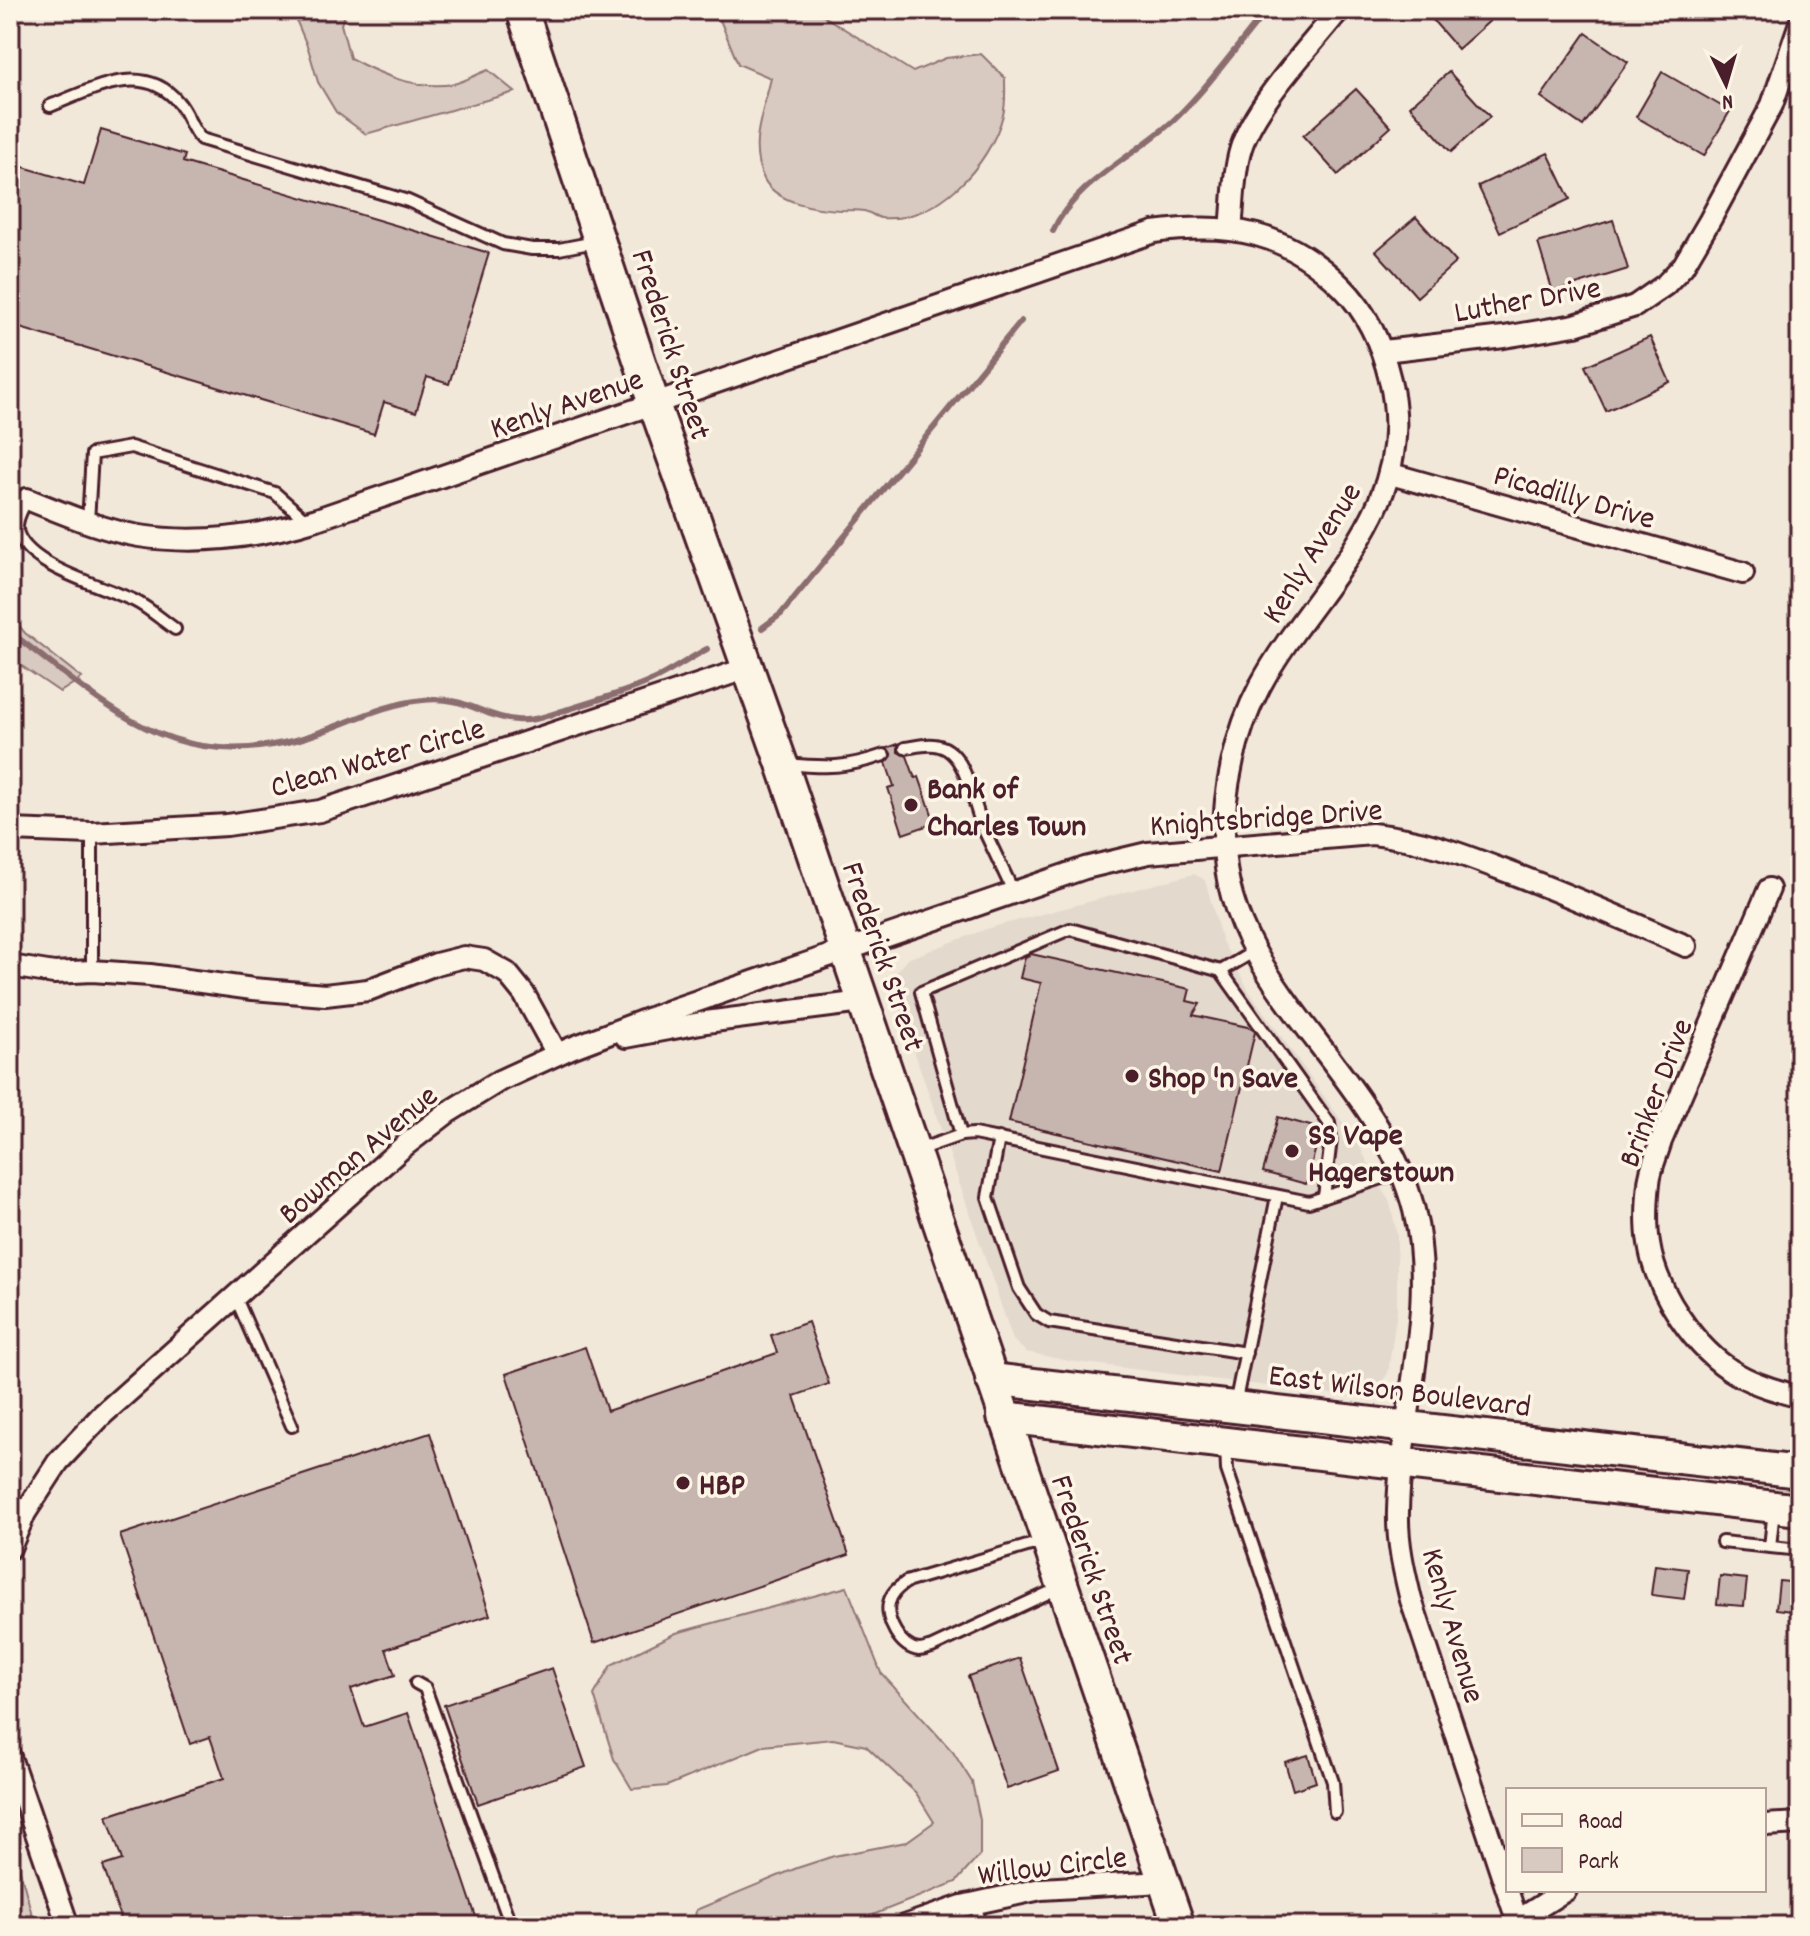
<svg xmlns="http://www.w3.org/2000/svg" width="1810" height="1936" viewBox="0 0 1810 1936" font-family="Dekko,sans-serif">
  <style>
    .built { fill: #e4d9cd }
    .green { fill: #d8cac0; stroke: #917476; stroke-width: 2 }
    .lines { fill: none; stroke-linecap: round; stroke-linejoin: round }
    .stream { stroke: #8b6d6f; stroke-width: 6 }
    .building { fill: #c7b6af; stroke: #4a1f2b; stroke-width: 2 }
    .lane-casing { stroke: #4a1f2b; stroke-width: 16 }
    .street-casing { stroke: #4a1f2b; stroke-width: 26 }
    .primary-casing { stroke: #4a1f2b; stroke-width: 36 }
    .lane { stroke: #fcf5e5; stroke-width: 10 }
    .street { stroke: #fcf5e5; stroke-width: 20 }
    .primary { stroke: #fcf5e5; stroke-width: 30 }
    .poi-dot { fill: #4a1f2b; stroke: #fcf5e5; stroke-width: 3 }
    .labels { text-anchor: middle; stroke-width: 7; stroke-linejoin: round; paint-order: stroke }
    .street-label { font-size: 32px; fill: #4a1f2b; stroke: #fcf5e5 }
    .poi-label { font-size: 32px; font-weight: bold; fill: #4a1f2b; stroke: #fcf5e5; text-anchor: start }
  </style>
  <rect width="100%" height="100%" fill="#f1e8da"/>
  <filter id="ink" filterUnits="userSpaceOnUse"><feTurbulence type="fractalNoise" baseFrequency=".0125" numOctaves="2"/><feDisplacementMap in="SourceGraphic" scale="16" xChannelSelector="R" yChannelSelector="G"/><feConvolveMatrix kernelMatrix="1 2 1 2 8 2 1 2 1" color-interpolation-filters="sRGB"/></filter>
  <g filter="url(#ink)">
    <polygon class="built" points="1194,874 1205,880 1222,941 1249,991 1358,1144 1390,1203 1397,1234 1397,1311 1388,1373 1378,1389 1354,1397 1069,1361 1026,1352 1013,1340 895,995 894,975 907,959 989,928"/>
    <g class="green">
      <path d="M 292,10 L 347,10 L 341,24 L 350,58 C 381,75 417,90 453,84 C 464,82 477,74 488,70 L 515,92 L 366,134 L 336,112 L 318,82 L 308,48 Z"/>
      <path d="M 716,10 L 814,10 L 913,72 L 946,58 L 981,54 L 1005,78 C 1005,90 1006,104 1003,115 C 990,165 937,223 881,218 C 875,217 870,212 864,211 C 856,210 847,210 840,210 C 816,209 776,203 764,179 C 747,146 764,111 771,78 L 738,64 Z"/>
      <polygon points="10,615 25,633 82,678 60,692 10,658"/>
      <polygon points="847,1587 881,1673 953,1752 972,1782 980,1820 980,1855 956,1882 845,1926 694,1926 696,1910 797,1868 834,1856 906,1842 934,1822 916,1793 866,1746 833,1739 763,1746 667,1786 632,1789 614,1759 594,1695 611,1665 676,1633"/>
      <polygon points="10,1833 35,1926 10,1926"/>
    </g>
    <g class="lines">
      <g class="stream">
        <path d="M 1053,231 C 1074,183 1137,155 1175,119 C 1209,86 1237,46 1267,10"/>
        <polyline points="762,628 781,614 1021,321"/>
        <path d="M 10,632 C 105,703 167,773 296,740 C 338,729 379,704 423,700 C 466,695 481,717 516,720 C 534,722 552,714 569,709 C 593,701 620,694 644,684 C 666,675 686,660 707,649"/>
      </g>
    </g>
    <g class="building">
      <polygon points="1424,10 1502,10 1458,49"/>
      <polygon points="1586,33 1628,62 1583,126 1541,97"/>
      <polygon points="1449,72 1490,117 1451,152 1410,106"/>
      <polygon points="1662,72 1730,111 1704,156 1636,117"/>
      <polygon points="1356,89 1391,127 1338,175 1303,136"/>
      <polygon points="101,130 185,155 183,162 489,253 449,384 427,377 416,412 384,402 374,434 10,325 10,163 84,185"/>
      <polygon points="1548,153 1570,199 1500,232 1478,186"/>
      <polygon points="1416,217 1456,262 1417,297 1376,251"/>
      <polygon points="1613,220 1628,269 1553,292 1538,243"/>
      <polygon points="1650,337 1670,382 1606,411 1585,366"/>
      <polygon points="898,744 898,752 907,756 915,778 919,777 935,823 903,834 888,788 894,786 886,763 892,756 887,748"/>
      <polygon points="1031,954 1190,989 1187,1001 1200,1004 1193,1015 1252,1028 1255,1032 1222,1171 1009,1122 1041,983 1020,978 1025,957"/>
      <polygon points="1278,1117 1321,1129 1306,1184 1263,1172"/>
      <polygon points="808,1322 829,1384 794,1396 849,1555 594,1643 506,1374 585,1347 607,1411 777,1353 771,1335"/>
      <polygon points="430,1433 490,1615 386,1649 395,1675 351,1689 364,1727 408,1713 479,1926 123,1926 103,1866 122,1860 107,1816 224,1778 210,1737 190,1744 120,1535"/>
      <polygon points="1655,1565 1688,1569 1684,1599 1651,1595"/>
      <polygon points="1720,1576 1747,1579 1744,1606 1717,1604"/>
      <polygon points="1779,1581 1800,1583 1800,1612 1776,1609"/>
      <polygon points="1020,1658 1059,1771 1007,1789 968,1676"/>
      <polygon points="552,1668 586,1767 478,1804 444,1705"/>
      <polygon points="1308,1755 1316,1782 1293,1790 1285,1762"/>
    </g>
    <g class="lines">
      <g class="lane-casing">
        <g id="lane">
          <path d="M 50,106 C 91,90 143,60 178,102 C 188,113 190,128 201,139 L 408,201 L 503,244 L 532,249 L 559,249 L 595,242"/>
          <path d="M 27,499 C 22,510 14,522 18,534 C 31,568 104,586 135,601 C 149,608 162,620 175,629"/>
          <polyline points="88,522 92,454 131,447 275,493 307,521"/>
          <path d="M 905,748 C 919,746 935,741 948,750 C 968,763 974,808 984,830 C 994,851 1004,872 1014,893"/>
          <path d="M 787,764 C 827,768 846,768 884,755"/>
          <polyline points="92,971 92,833"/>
          <polyline points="1221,971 1253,952"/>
          <polyline points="961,1135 921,992 1070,929 1221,971 1329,1123 1331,1139 1324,1197"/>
          <polyline points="999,1138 988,1197 1019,1288 1036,1314 1049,1322 1246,1353"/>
          <polyline points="918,1150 961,1135 974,1134 1309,1202 1401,1172"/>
          <polyline points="235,1296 292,1426"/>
          <polyline points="1235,1405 1277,1196"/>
          <polyline points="1226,1445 1227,1470 1333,1782 1335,1812"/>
          <path d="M 1044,1541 L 906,1582 C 898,1588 892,1592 889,1603 C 885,1619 900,1648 919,1650 C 924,1650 928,1648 932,1647 L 1061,1587"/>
          <polyline points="1722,1542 1800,1550"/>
          <polyline points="1770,1547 1774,1509"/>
          <polyline points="416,1683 425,1688 511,1926"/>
          <polyline points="974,1903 982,1926"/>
        </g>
      </g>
      <g class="street-casing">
        <g id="street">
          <path d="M 1231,229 C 1234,203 1233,174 1241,148 C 1255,104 1309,48 1339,10"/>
          <polyline points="1384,351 1504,337 1575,325 1635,306 1665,285 1683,266 1710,220 1772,105 1800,23"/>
          <polyline points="1391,474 1743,573"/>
          <path d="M 27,499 C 63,513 101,530 139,536 C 200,545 259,537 317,519 L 1154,232 C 1231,222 1286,231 1342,287 C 1367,312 1382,346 1390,380 C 1421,509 1314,585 1260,686 C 1235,733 1223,791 1224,844 C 1227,987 1379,1071 1414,1210 C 1438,1307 1400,1413 1398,1511 C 1397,1542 1404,1571 1411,1600 L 1519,1926"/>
          <polyline points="10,830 92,833 227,825 320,811 748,668"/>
          <path d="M 1769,889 L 1661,1141 C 1657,1155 1650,1169 1649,1183 C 1647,1202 1646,1225 1649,1244 C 1656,1291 1695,1350 1737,1374 C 1756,1385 1778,1391 1800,1397"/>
          <polyline points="10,966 54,973 92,971 150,975 253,989 325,995 368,990 436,964 464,957 484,960 507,973 524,994 557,1054"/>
          <polyline points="626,1037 706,1022 862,1002"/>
          <path d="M 10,1548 L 25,1513 L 58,1462 L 102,1415 L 403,1147 L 447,1113 L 499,1081 L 571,1048 L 674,1009 L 1085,868 L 1148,853 L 1372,834 C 1422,839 1456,852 1503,870 C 1565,893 1625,920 1686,946"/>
          <polyline points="10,1757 68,1926"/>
          <polyline points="1764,1825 1800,1823"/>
          <polyline points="904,1926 962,1906 1041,1889 1163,1882"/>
          <polyline points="1509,1926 1566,1890"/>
        </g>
      </g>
      <g class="primary-casing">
        <g id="primary">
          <polyline points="522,10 654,404 782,764 1179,1926"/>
          <polyline points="991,1379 1800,1472"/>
          <polyline points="1003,1417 1800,1510"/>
        </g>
      </g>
      <use href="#lane" class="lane"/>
      <use href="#street" class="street"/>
      <use href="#primary" class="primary"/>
    </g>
  </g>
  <g class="poi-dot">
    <circle cx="911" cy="805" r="8"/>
    <circle cx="1132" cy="1076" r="8"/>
    <circle cx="1292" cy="1151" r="8"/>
    <circle cx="683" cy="1483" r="8"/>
  </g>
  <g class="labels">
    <g class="street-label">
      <text transform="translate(1527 298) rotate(-10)" y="11">Luther Drive</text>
      <text transform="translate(673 344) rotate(72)" y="11">Frederick Street</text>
      <text transform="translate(566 402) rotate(-19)" y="11">Kenly Avenue</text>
      <text transform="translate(1575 495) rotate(16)" y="11">Picadilly Drive</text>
      <text transform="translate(1310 552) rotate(-58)" y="11">Kenly Avenue</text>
      <text transform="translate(377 756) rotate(-16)" y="11">Clean Water Circle</text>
      <text transform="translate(1266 816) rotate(-4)" y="11">Knightsbridge Drive</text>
      <text transform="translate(885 956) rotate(71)" y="11">Frederick Street</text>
      <text transform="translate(1654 1092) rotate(-69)" y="11">Brinker Drive</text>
      <text transform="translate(357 1153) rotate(-40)" y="11">Bowman Avenue</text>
      <text transform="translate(1400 1389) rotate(7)" y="11">East Wilson Boulevard</text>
      <text transform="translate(1094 1569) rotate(71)" y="11">Frederick Street</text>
      <text transform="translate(1455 1625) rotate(74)" y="11">Kenly Avenue</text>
      <text transform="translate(1052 1864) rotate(-7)" y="11">Willow Circle</text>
    </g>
    <g class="poi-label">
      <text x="927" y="798">Bank of<tspan x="927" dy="37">Charles Town</tspan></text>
      <text x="1148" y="1087">Shop 'n Save</text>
      <text x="1308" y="1144">SS Vape<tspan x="1308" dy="37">Hagerstown</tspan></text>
      <text x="699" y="1494">HBP</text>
    </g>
  </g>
  <rect width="1810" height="1936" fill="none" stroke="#fcf5e5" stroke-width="40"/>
  <rect x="20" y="20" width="1770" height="1896" fill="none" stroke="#4a1f2b" stroke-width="3" filter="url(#ink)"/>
  <rect x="1506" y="1788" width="260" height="104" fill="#fcf5e5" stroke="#b59f9b" stroke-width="2"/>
  <rect x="1522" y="1814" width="40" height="12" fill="#fcf5e5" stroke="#b59f9b" stroke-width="2"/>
  <text x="1578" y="1828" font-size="24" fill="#4a1f2b">Road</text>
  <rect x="1522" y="1848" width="40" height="24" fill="#d8cac0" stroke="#b59f9b" stroke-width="2"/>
  <text x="1578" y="1868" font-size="24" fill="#4a1f2b">Park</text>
  <g transform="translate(1726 84) rotate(175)" stroke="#fcf5e5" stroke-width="6" paint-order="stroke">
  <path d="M0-6L14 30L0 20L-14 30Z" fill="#4a1f2b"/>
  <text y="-12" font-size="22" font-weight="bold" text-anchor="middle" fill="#4a1f2b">N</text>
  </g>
</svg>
